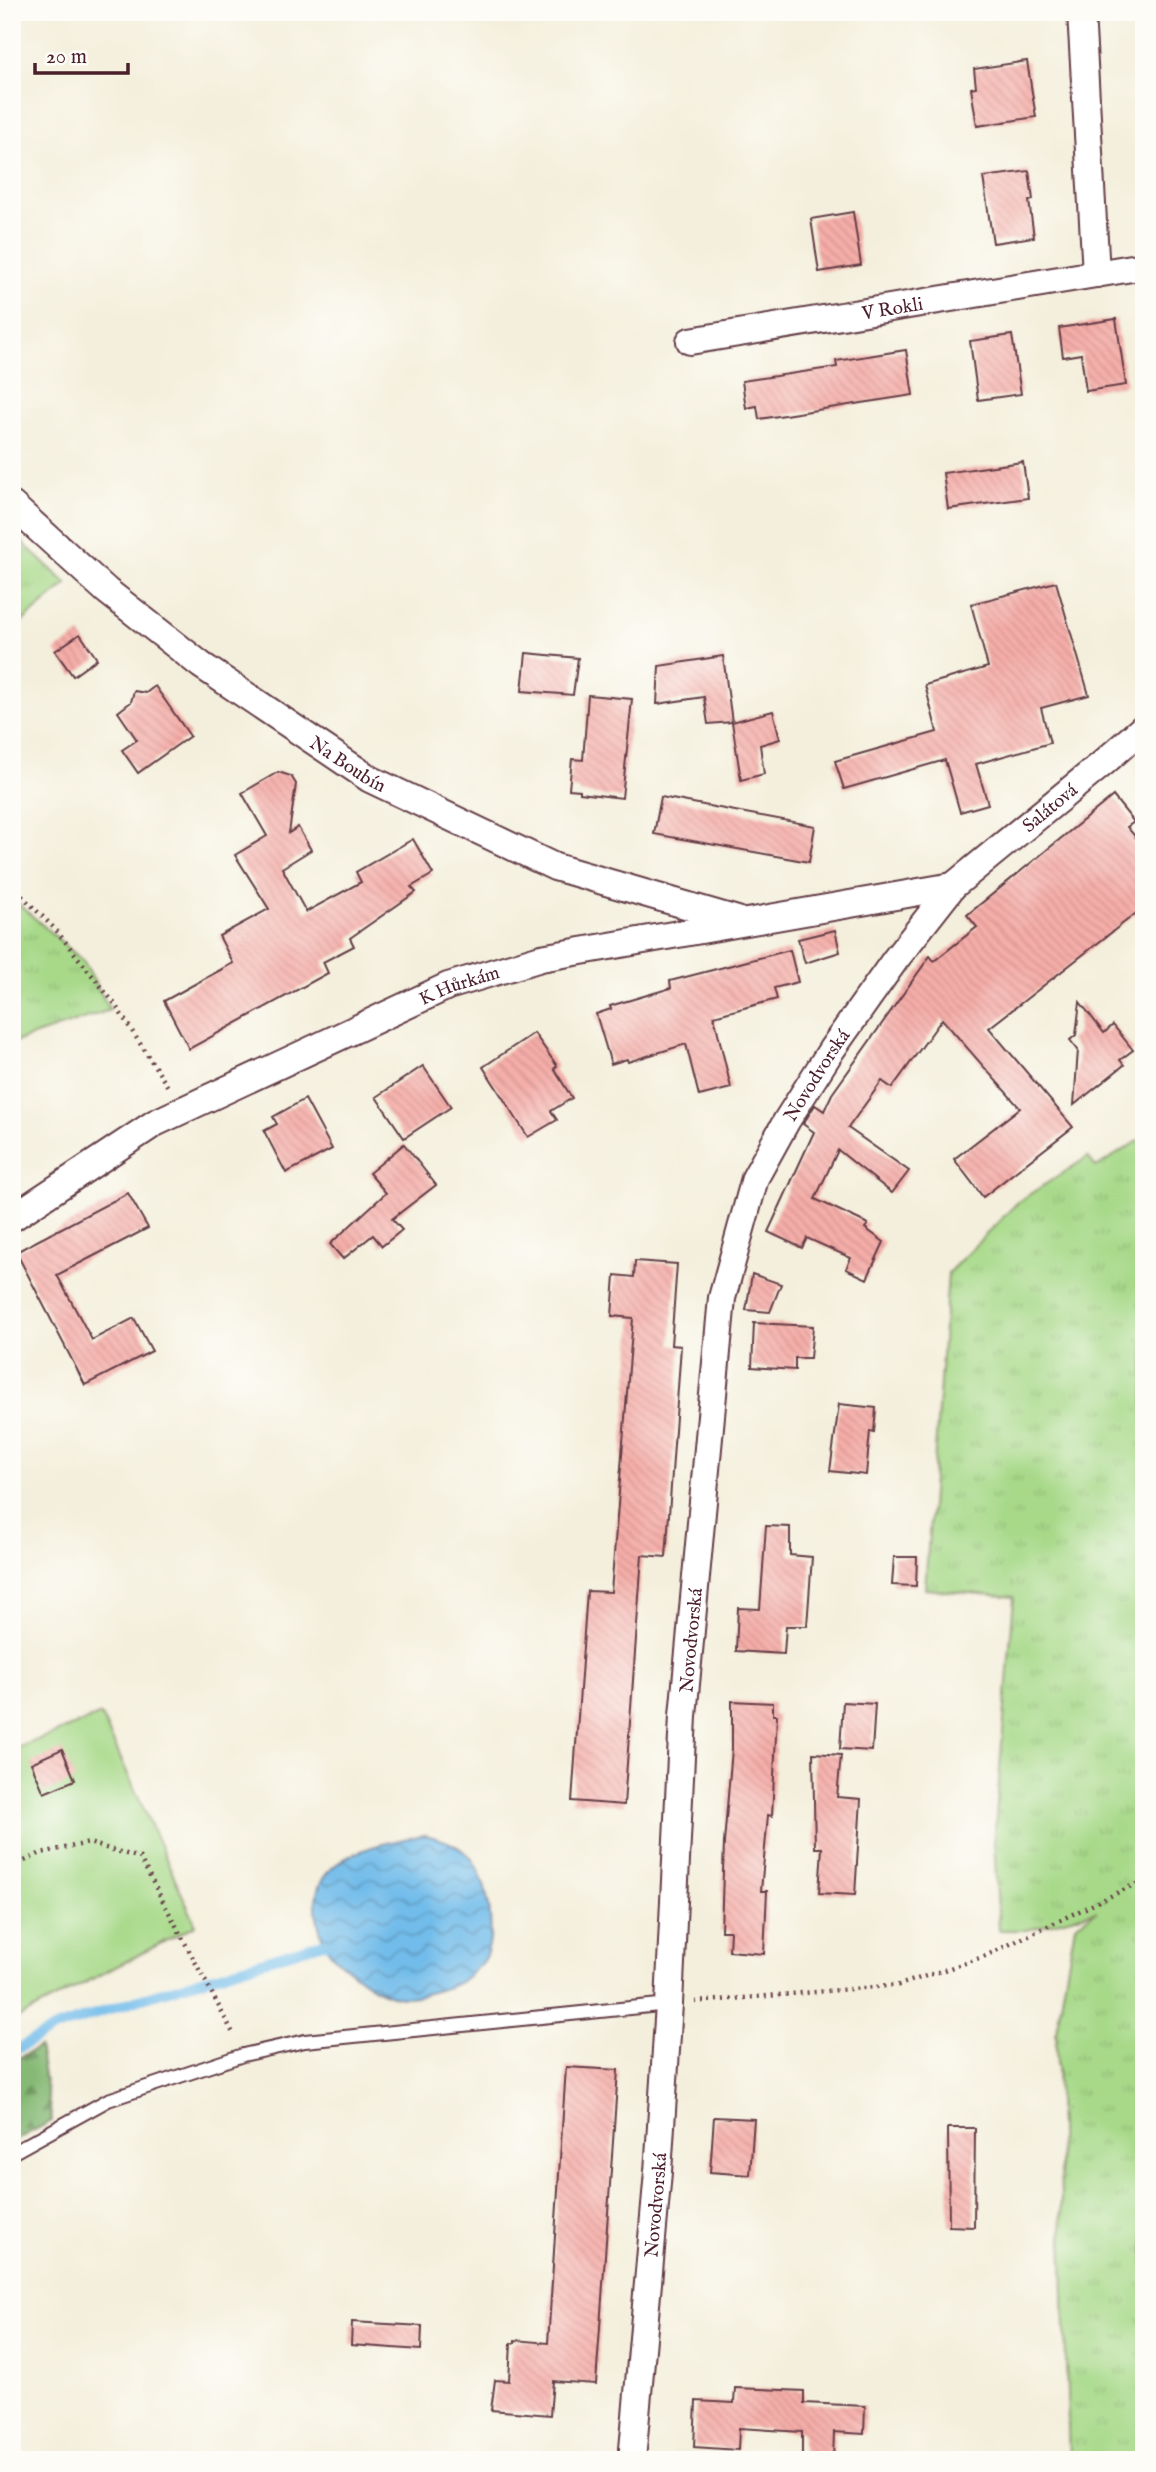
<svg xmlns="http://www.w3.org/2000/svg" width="1156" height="2472" viewBox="0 0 1156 2472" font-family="'IM FELL English',serif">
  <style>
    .grass { fill: url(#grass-tufts); stroke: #787c5a; stroke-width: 2 }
    .forest { fill: url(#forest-firs); stroke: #686c50; stroke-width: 2 }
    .garden { fill: #a7d989; stroke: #787c5a; stroke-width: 2 }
    .water { fill: url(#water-waves); stroke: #5e6e8a; stroke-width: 2 }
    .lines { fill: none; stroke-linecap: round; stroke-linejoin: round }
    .stream { stroke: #71bcea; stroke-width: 10 }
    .building { fill: url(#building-back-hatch) }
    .service-casing { stroke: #643e46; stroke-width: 16 }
    .minor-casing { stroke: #643e46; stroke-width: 30 }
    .path { stroke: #643e46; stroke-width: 4.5; stroke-dasharray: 2 5; stroke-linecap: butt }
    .service { stroke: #fff; stroke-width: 12 }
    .minor { stroke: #fff; stroke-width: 26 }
    .labels { text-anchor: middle; stroke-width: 7; stroke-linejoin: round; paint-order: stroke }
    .street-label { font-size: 19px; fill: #4a1f2b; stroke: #fdfcf7 }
  </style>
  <defs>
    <pattern id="grass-tufts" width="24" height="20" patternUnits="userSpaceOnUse" patternTransform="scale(1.75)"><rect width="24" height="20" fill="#a7d989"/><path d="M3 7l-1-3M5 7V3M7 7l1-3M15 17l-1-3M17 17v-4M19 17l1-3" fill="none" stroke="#91ba76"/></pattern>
    <pattern id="forest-firs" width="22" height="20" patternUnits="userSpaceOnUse" patternTransform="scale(1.75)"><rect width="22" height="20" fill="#85b975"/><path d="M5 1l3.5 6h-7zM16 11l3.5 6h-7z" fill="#6f9660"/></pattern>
    <pattern id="water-waves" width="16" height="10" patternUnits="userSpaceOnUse" patternTransform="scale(1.75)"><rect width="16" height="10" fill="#71bcea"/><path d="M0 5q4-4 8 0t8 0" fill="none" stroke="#5f98be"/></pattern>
    <pattern id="building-back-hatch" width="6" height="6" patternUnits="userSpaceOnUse" patternTransform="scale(1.75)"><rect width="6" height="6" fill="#f5ada8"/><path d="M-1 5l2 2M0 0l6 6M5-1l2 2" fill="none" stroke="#d49491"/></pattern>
  </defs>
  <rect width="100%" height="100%" fill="#fdfcf7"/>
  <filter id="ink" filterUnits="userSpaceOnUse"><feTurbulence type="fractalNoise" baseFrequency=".0143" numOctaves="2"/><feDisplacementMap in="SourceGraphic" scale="14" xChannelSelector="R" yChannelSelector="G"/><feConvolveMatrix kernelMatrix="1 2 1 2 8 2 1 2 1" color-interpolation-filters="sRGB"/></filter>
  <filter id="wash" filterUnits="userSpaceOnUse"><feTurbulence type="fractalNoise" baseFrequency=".00686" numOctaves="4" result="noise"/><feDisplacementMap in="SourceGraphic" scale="28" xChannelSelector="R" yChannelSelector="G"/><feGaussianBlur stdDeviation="1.57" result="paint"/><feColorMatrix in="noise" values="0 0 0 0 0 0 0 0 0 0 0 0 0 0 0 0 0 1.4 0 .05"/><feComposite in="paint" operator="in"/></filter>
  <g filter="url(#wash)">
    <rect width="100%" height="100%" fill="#f4efdc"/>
    <g class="grass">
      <polygon points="12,533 67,584 12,630"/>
      <polygon points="12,898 84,962 110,1010 12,1043"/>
      <polygon points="1144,1137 1144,2460 1069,2460 1056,2032 1075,1925 1097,1911 1027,1930 999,1930 994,1841 1014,1597 925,1589 948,1273 1019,1201 1088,1157 1096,1167"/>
    </g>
    <polygon class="forest" points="39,2047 52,2121 12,2142 12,2061"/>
    <polygon class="garden" points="101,1715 196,1925 12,2021 12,1750"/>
    <path class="water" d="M 425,1835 C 441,1839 455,1843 468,1855 C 487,1873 497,1931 486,1955 C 483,1964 468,1976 460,1982 C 453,1987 413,1998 404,1997 C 382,1995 365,1983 348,1969 C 329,1954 323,1946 318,1922 C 302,1856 377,1844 425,1835 Z"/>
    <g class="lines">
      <polyline class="stream" points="12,2052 53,2029 136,2000 323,1943 335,1944"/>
    </g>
    <g id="blocks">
      <g class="building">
        <polygon points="1027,61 1036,117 977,126 971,88 976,87 974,69"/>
        <polygon points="1029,171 1033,200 1029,201 1034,237 993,243 983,177"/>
        <polygon points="853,212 861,265 819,272 811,219"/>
        <polygon points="1116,319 1126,385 1086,391 1081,354 1063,357 1059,328"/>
        <polygon points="1012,335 1021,394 978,400 970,341"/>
        <polygon points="906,350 913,395 759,419 757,406 746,408 742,381 837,367 836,361"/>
        <polygon points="1023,462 1028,498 948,509 943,473"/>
        <polygon points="1056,582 1089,695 1041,708 1050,743 976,764 988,804 960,812 945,760 844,789 835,761 937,732 925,685 988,667 971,604"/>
        <polygon points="80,634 97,659 73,676 55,651"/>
        <polygon points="526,653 578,658 573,695 522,691"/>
        <polygon points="723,656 732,722 708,724 704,697 657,704 659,666"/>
        <polygon points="155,686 190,736 138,773 122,750 137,740 118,712 131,702 134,691 146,693"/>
        <polygon points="588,695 632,699 622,798 580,793 580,790 569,789 572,759 583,760"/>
        <polygon points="773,711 780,739 760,745 764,774 741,780 732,722"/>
        <polygon points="278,772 291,776 296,784 289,833 298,827 311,850 282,868 306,912 361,882 356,872 413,839 433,874 411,887 416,892 350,938 354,946 323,962 328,973 189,1049 164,1001 233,963 219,936 269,909 235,855 267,836 242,793"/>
        <polygon points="1113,796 1134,822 1127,827 1144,847 1144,907 989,1028 1073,1127 983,1197 954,1159 1020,1108 942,1019 892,1088 882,1081 848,1128 909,1171 892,1193 838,1150 815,1199 868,1224 865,1228 884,1242 867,1279 846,1269 851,1258 807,1238 802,1248 768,1232 814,1132 803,1124 815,1105 824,1111 832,1094 930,956 934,961 977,927 967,915"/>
        <polygon points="661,797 815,826 809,862 654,834"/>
        <polygon points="835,930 840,952 805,963 798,939"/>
        <polygon points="790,950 798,982 774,988 777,999 714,1016 731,1088 699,1096 686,1044 628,1062 627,1059 611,1064 596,1014 611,1009 610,1006 671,988 670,981"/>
        <polygon points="1080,1002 1104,1033 1113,1025 1133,1050 1120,1060 1124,1065 1074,1105 1078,1050 1070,1040 1076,1035"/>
        <polygon points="534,1033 557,1066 554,1069 572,1098 551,1111 557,1120 528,1137 483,1067"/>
        <polygon points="423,1066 451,1107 404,1138 376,1097"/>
        <polygon points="305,1099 332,1149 286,1173 264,1131 277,1124 273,1117"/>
        <polygon points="404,1144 436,1185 392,1219 402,1230 382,1246 373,1235 343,1259 330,1244 386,1193 369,1173"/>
        <polygon points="128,1193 148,1228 57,1275 92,1340 134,1318 152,1351 85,1385 16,1252"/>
        <polygon points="635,1261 677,1264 671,1345 681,1346 666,1557 642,1555 624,1805 572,1801 587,1591 611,1592 633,1318 612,1316 615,1275 634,1277"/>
        <polygon points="752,1274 781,1284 770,1312 746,1310"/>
        <polygon points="754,1323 813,1326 810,1358 795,1358 795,1370 752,1367"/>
        <polygon points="839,1404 876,1408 874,1432 870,1431 866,1475 830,1471"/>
        <polygon points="766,1526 790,1527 790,1555 812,1557 807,1626 786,1626 784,1654 736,1651 738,1608 760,1609"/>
        <polygon points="894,1557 917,1557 916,1586 892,1585"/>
        <polygon points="732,1701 773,1703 773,1715 777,1715 772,1816 768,1815 761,1891 767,1891 764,1954 729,1951 730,1931 721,1931 724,1843 732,1749"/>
        <polygon points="843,1702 875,1704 872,1751 840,1749"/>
        <polygon points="62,1749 75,1780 44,1793 31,1763"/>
        <polygon points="813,1753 841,1755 837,1797 861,1799 855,1895 819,1893 822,1848 815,1848"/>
        <polygon points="566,2067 618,2070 596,2384 553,2381 550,2415 491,2410 495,2380 509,2381 511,2343 515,2343 515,2340 548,2343"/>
        <polygon points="714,2117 754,2119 750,2175 710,2172"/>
        <polygon points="948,2128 975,2128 974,2227 949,2226"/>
        <polygon points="352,2322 422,2326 421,2350 351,2345"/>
        <polygon points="735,2388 804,2391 804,2403 865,2406 864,2434 834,2432 833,2460 802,2459 802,2432 739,2428 738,2450 694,2447 696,2401 734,2403"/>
      </g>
    </g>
  </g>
  <g filter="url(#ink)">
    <use href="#blocks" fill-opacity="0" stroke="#643e46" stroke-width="2"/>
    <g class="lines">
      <g class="service-casing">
        <polyline id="service" points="12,2153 108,2100 243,2055 305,2041 669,2004"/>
      </g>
      <g class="minor-casing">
        <g id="minor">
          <polyline points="1081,12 1096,274"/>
          <path id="s1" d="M 690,341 L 1144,266"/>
          <path id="s2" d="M 12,505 L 107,591 L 201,665 L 370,779 L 555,867 L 737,920"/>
          <path id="s3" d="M 12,1218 L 155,1123 L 448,986 L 541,958 L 953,886"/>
          <path id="s4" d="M 632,2460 L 658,2172 L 669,2004 L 683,1716 L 722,1298 L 755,1178 L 787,1120 L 832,1049 L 895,960 L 953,886 L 1102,764 L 1144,727"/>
        </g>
      </g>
      <g class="path">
        <polyline points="12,886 56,930 114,1003 168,1087"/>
        <polyline points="12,1867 41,1853 89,1843 140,1858 234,2035"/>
        <polyline points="695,2002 899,1985 983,1957 1144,1880"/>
      </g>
      <use href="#service" class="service"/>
      <use href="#minor" class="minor"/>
    </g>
  </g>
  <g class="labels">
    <g class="street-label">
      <text dy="7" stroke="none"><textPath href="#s1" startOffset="205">V Rokli</textPath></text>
      <text dy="7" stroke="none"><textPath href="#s2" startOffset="425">Na Boubín</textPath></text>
      <text dy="7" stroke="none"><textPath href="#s4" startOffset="1768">Salátová</textPath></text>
      <text dy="7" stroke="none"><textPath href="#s3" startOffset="506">K Hůrkám</textPath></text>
      <text dy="7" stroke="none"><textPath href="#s4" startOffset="1410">Novodvorská</textPath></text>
      <text dy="7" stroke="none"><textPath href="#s4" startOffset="822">Novodvorská</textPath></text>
      <text dy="7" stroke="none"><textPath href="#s4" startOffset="256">Novodvorská</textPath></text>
    </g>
  </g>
  <rect width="1156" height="2472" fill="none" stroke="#fdfcf7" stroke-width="42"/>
  <path d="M35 63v10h93v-10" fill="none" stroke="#4a1f2b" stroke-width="3.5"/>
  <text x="46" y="63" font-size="21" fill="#4a1f2b" stroke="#fdfcf7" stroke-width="5" paint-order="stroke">20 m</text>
</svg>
